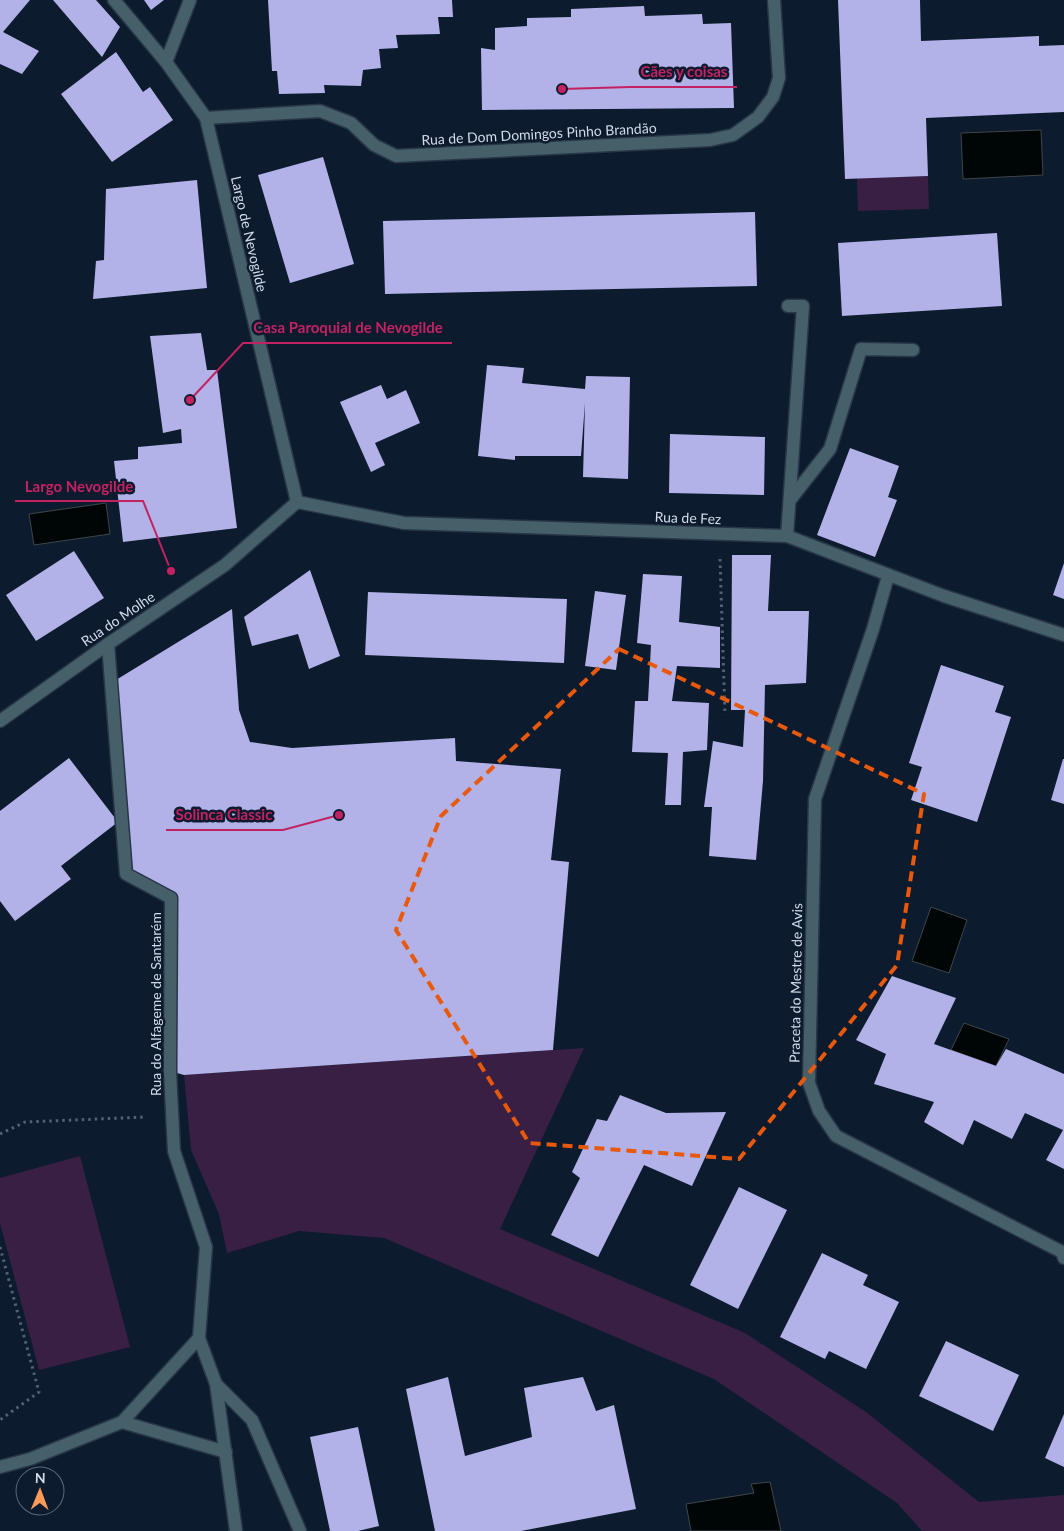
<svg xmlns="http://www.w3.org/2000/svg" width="1064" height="1531" viewBox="0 0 1064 1531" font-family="Lato,sans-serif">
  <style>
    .green { fill: #3a1f44 }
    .water { fill: #000606; stroke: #3f464a }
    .building { fill: #b2b1e8 }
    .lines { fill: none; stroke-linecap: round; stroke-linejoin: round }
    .service-casing { stroke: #283648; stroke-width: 15 }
    .pedestrian-casing { stroke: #283648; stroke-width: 15 }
    .minor-casing { stroke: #283648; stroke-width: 15 }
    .tertiary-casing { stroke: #283648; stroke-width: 15 }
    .path { stroke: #546172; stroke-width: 3; stroke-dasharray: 2.5 4; stroke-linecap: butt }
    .service { stroke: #46606a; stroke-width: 12 }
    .pedestrian { stroke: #46606a; stroke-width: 12 }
    .minor { stroke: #46606a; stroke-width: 12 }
    .tertiary { stroke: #46606a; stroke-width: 12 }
    .marked { fill: none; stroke: #e8590c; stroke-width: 4; stroke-dasharray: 10 6; stroke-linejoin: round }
    .labels { text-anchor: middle; stroke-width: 5; stroke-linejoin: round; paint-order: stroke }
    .street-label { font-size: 14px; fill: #d1dbe9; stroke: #0c1b2e }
    .leader { fill: none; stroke: #c32262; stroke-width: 2 }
    .callout-dot { fill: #c32262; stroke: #0c1b2e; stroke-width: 2 }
    .callout-label { font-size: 15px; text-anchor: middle; font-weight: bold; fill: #c32262; stroke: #0c1b2e; stroke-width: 5; stroke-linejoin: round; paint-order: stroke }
  </style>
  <rect width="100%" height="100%" fill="#0c1b2e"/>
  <g class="green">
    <polygon points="928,176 929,209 858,211 857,177"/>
    <polygon points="584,1048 500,1229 745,1333 866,1412 979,1502 1064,1495 1064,1531 922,1531 897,1503 714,1379 384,1238 299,1231 227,1253 219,1214 191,1150 184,1075"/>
    <polygon points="80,1156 130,1347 39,1370 0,1223 0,1178"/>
  </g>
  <g class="water">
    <polygon points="1041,130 1043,175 963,179 961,133"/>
    <polygon points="106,503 110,534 34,545 29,514"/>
    <polygon points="931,907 967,920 949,973 912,961"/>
    <polygon points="964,1023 1009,1039 996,1066 951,1050"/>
    <polygon points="770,1482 781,1531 691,1531 686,1504 754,1493 751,1484"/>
  </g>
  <g class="building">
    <polygon points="0,0 30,0 3,32 39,51 22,74 0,64"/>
    <polygon points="53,0 96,0 120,27 102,57"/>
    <polygon points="144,0 164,0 151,10"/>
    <polygon points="268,0 452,0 453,17 438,17 440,34 396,35 398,48 379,49 381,68 363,70 361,86 324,85 325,93 279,94 277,71 272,71"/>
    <polygon points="838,0 920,0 921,41 1039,36 1039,46 1064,45 1064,112 926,118 928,176 845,179"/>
    <polygon points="644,6 645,16 702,14 703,24 731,23 734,108 482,110 481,48 495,50 495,28 527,26 527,18 571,17 571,9"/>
    <polygon points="116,52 143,92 150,87 173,120 112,162 61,94"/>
    <polygon points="323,157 354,264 290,283 258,175"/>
    <polygon points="197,180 207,288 93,299 96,261 104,260 106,189"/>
    <polygon points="755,212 757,286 385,294 383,221"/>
    <polygon points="997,233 1002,306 842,316 838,243"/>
    <polygon points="201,333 207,370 217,370 237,528 123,542 114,461 138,459 138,447 182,443 181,429 163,433 150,336"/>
    <polygon points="487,365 524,368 522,383 585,389 586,376 630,377 628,479 583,477 585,403 581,456 515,456 515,460 478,456"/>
    <polygon points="381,385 387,399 406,390 420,423 375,443 385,465 371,472 340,402"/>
    <polygon points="670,434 765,437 764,495 669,493"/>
    <polygon points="850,448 899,466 888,497 897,500 875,557 817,535"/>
    <polygon points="74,551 104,598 36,641 6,595"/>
    <polygon points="732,555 771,555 768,611 809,611 806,683 765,685 763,781 756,860 709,856 712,807 704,807 713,741 743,747 745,710 731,710"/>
    <polygon points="1064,563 1064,599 1053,595"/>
    <polygon points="310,570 340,656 309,669 298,634 252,646 244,617"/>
    <polygon points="643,574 682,576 679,622 720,627 720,668 677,666 672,701 709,703 707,750 683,752 681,805 665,805 668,753 632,752 635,701 648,701 651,645 637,643"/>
    <polygon points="595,591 626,595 616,670 585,666"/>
    <polygon points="368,592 567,599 564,663 365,655"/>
    <polygon points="232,609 239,710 250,742 292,748 455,738 456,761 561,769 551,860 569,862 553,1050 184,1075 170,1071 171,898 126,874 111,683"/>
    <polygon points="941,665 1004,686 995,712 1011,717 977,822 911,800 922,767 909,763"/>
    <polygon points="69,758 118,822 61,866 71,879 15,921 0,901 0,811"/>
    <polygon points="1063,759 1064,759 1064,804 1051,800"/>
    <polygon points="892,976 956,998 934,1044 996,1066 1006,1049 1064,1074 1064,1169 1046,1160 1063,1130 1025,1113 1012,1139 974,1120 963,1145 924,1122 934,1102 874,1084 886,1054 856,1040"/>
    <polygon points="620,1095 666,1113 726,1112 692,1186 644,1165 598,1257 551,1235 580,1178 572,1172 597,1119 607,1121"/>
    <polygon points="739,1187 787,1210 738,1309 690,1285"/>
    <polygon points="822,1253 868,1275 863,1285 899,1302 866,1369 829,1351 825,1359 780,1337"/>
    <polygon points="946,1341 1019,1375 993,1431 919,1396"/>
    <polygon points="448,1377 465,1456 532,1437 524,1388 583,1377 596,1411 614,1405 636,1509 521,1531 435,1531 406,1389"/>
    <polygon points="1064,1414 1064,1467 1045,1458"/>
    <polygon points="358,1427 379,1526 358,1531 330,1531 310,1437"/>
  </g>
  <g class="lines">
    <g class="service-casing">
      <polyline id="service" points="166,62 190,0"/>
    </g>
    <g class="pedestrian-casing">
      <g id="pedestrian">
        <polyline points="790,500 830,449 861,349 913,350"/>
        <polyline points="787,536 803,306 788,306"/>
      </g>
    </g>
    <g class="minor-casing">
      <g id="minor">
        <polyline points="206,118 320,111 351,123 374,145 396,156 710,140 733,135 758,117 773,97 779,78 774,0"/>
        <polyline points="888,576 873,629 815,799 809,1083 819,1111 836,1136 1062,1252 1064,1258"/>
        <polyline points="108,644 126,874 171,898 170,1071 174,1151 206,1247 199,1338 216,1384 236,1531"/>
        <polyline points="216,1384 252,1420 300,1531"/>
        <polyline points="122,1422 226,1452"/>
        <polyline points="0,1467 30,1459 122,1422 199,1338"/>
      </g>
    </g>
    <g class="tertiary-casing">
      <g id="tertiary">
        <polyline points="114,0 166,62 206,118 297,502"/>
        <polyline points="297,502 404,523 787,536 944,596 1064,635"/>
        <polyline points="0,721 108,644 225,565 297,502"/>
      </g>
    </g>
    <g class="path">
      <polyline points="720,559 725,715"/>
      <polyline points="0,1134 25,1122 146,1117"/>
      <polyline points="0,1247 39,1392 0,1420"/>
    </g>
    <use href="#service" class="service"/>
    <use href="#pedestrian" class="pedestrian"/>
    <use href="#minor" class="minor"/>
    <use href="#tertiary" class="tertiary"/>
  </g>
  <path class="marked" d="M 619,649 L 924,794 L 897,965 L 739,1159 L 529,1143 L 396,930 L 441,816 Z"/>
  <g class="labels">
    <g class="street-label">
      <text transform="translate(539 134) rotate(-3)" y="5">Rua de Dom Domingos Pinho Brandão</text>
      <text transform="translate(249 234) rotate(77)" y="5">Largo de Nevogilde</text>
      <text transform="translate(688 518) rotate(2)" y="5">Rua de Fez</text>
      <text transform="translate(118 619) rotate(-34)" y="5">Rua do Molhe</text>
      <text transform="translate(796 983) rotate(-89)" y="5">Praceta do Mestre de Avis</text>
      <text transform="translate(156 1004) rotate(-90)" y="5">Rua do Alfageme de Santarém</text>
    </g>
  </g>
  <path class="leader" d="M562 89L630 87H737M190 400L243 343H452M171 571L143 501H15M339 815L283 830H166"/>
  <g class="callout-dot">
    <circle cx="562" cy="89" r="5"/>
    <circle cx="190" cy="400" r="5"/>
    <circle cx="171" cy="571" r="5"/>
    <circle cx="339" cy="815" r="5"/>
  </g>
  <g class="callout-label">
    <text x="684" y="77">Cães y coisas</text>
    <text x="348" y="333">Casa Paroquial de Nevogilde</text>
    <text x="79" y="492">Largo Nevogilde</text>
    <text x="224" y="820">Solinca Classic</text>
  </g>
  <g transform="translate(40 1491) rotate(1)"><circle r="24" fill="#0c1b2e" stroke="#5b6879"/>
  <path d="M0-4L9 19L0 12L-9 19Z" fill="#ff9b5a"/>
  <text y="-8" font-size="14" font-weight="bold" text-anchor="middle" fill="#d1dbe9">N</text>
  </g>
</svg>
